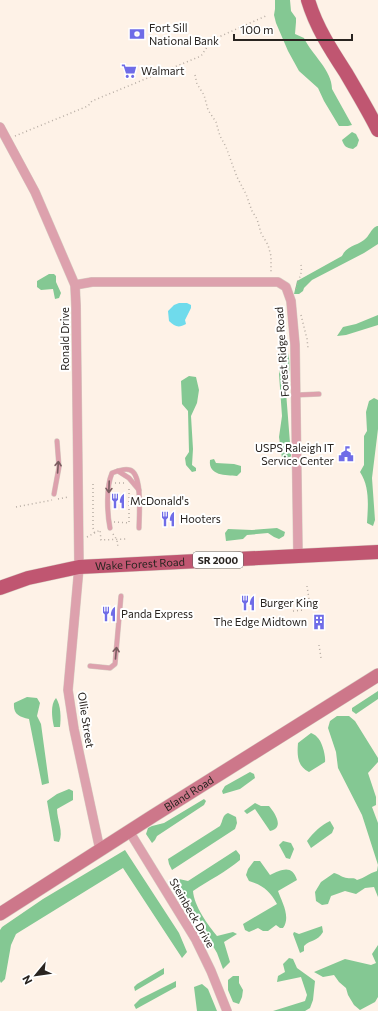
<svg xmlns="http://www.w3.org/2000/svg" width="378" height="1011" viewBox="0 0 378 1011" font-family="Commissioner,sans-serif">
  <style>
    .forest { fill: #84c893 }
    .water { fill: #6fdbec }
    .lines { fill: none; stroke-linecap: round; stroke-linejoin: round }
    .lane-casing { stroke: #d8cdc3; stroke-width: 5.5 }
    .street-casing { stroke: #d8cdc3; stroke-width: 10 }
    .secondary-casing { stroke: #d8cdc3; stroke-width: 14 }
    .primary-casing { stroke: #d8cdc3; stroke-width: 15 }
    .path { stroke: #b7ada4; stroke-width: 1.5; stroke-dasharray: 1 3; stroke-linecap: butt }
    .lane { stroke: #dda1ad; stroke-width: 4.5 }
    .street { stroke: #dda1ad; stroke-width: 9 }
    .secondary { stroke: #cd778a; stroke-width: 13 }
    .primary { stroke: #c05671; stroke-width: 14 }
    .oneway { stroke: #7a5c5f }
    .labels { text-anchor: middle; stroke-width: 4; stroke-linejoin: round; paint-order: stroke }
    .shield { fill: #fff; stroke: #696663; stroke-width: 1 }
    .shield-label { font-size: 10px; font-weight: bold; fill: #292420 }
    .poi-label { font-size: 11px; fill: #292420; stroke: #fff; text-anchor: start }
    .street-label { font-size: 11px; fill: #292420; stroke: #fff }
  </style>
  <rect width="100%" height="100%" fill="#fef2e7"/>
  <g class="forest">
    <path d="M 275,0 L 290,0 L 291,11 L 296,18 L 296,22 L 295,34 L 304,38 C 312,55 332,70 332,89 L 352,125 L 348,126 L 339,126 L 324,101 L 318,88 L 299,71 L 288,51 L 276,23 L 274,15 L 275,9 Z"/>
    <path d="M 352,132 L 356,134 L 359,140 L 357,146 L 353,149 C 346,148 344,146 342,140 Z"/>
    <path d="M 377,226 L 378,226 L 378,244 L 364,253 L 312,280 L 304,288 L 303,291 L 299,294 L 294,294 L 297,281 L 342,256 C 346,246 356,246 364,240 C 370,236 370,229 377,226 Z"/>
    <polygon points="49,274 54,274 56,276 56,282 61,293 59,298 55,299 53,289 41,290 37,287 37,281"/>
    <polygon points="378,315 378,325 346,335 337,336 343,327 356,324"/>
    <path d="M 284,352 L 288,353 C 291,364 289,380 286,392 L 291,456 L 289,459 L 282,458 L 279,437 L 282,416 L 279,374 Z"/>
    <polygon points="189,376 196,377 199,390 197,403 191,416 193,449 192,465 196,468 196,471 192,472 186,465 185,458 189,452 188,411 182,404 181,381"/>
    <path d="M 374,398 L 378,400 L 378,429 L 372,478 L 375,520 L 373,526 L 367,523 C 368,506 370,487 360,472 L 364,465 L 364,436 L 367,431 L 366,412 L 369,401 Z"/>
    <path d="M 214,459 L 216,463 L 234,464 L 241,466 L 241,472 L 237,476 C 226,475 208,476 210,460 Z"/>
    <polygon points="277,528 285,532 284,536 279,539 274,537 268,533 247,535 243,539 226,541 225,533 228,529 252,530"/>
    <polygon points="378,691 378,699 356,714 352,711 352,708"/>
    <path d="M 27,697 L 37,698 L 40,703 L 37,716 L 41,724 L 49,783 L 42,785 L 29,719 C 19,717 13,714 14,703 Z"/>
    <path d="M 56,698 C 61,705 61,718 60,727 L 54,727 C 52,719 50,704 56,698 Z"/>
    <polygon points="337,716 349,716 355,721 378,758 378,762 368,773 376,797 376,805 372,807 378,823 378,865 362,815 338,768 336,752 328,728 330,721"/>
    <path d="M 311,733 C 313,734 316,735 317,737 C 322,741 326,756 325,762 L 309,772 C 297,766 297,755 298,743 Z"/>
    <polygon points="250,772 254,774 255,778 240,789 223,794 222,791 225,786"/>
    <path d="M 69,789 L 73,791 L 73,800 L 57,809 C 57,820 64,832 59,842 L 54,841 L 47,801 L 57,794 Z"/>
    <polygon points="204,799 206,801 204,805 157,836 155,840 152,843 146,834 148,828 152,826 164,823"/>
    <path d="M 255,803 L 261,806 L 269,806 C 275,813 285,828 270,831 L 255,809 L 247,814 L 244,811 Z"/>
    <path d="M 228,813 L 236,817 L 237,823 L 235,829 L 172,870 L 169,864 L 168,859 L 220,826 C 223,821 222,815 228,813 Z"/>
    <path d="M 330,821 L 334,828 L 332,833 L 311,848 L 307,841 C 313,833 321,825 330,821 Z"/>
    <polygon points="283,841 291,843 294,849 290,859 286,858 279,845"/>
    <polygon points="125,850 179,933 187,952 182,958 123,868 16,934 11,945 5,979 1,983 0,981 0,930 2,927 43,899"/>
    <path d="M 236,850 L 240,855 L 240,860 C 226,872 209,880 193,891 C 194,906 208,925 217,936 L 233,932 L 237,934 L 224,942 L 230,962 L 223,969 L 217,953 L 175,881 L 179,879 L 188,881 Z"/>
    <path d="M 254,861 L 260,861 L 270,875 C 281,870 292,864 297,880 L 278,891 C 282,902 291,917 283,928 L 280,928 L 276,925 L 268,931 L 263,931 L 258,928 L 249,932 L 245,930 L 243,924 L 277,904 C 270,891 263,885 249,881 L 246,875 L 248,869 Z"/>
    <path d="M 378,865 L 378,897 L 374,887 L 365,888 L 356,894 L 345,891 L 331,896 L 328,904 L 322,905 L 316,901 L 315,892 L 321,882 L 334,873 C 339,874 343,878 347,878 C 352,879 353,877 357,880 C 365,878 369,873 377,871 Z"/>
    <path d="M 322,926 L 323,932 C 317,942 311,939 304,946 L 304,951 L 300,953 L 293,934 L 294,932 L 299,934 Z"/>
    <polygon points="378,945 378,997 375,1002 360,1010 354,1005 348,995 346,988 339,982 334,975 323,977 314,972 345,959 371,965 376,963 372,954"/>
    <polygon points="289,958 293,959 297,968 315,981 313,1000 310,1008 305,1011 273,1011 305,1001 307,995 301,977 277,982 278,976 285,972 283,964"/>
    <polygon points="164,968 164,974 135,991 134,987 137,984"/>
    <polygon points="233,976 239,976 239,983 243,990 242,997 239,1004 233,1002 228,990 228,980"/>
    <polygon points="176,981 176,987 136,1009 134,1005 140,999"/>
    <polygon points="202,984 208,989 217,1011 197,1011 194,987"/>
  </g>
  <path class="water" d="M 179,303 L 187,303 L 191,305 L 191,308 L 185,320 L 186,324 C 179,328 175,327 169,321 L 168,311 L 174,305 Z"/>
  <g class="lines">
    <g class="lane-casing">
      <g id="lane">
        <polyline points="297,395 319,394"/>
        <polyline points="118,471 129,478 139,490"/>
        <polyline points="54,494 59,467 57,441"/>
        <path d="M 110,528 C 107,513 106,487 112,473 C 117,471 125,468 130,470 C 143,474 139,517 139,528"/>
        <polyline points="90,666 110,668 115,664 121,596"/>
      </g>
    </g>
    <g class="street-casing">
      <g id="street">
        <polyline points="0,127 35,192 75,285 76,306 79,567 68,690 74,729 100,850"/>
        <polyline points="75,285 92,282 278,282 286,287 291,301 295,345 298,556"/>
        <polyline points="129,831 196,940 211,971 227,1011"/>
      </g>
    </g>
    <g class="secondary-casing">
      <g id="secondary">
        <path id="s1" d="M 0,914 L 153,816 L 378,675"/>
      </g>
    </g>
    <g class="primary-casing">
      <g id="primary">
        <path d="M 308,0 C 316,27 331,50 346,73 C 357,92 368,110 378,130"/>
        <path id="s2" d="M 0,588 L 28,578 L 79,567 L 378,552"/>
      </g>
    </g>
    <g class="path">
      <polyline points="195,75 197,84 204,95 208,110 216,122 220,136 226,147 237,177 246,194 252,211 257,219 261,233 268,245 271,256 271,274"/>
      <polyline points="15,136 88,106 92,101 201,56 212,40 268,15"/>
      <path d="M 296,289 C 297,280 303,275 301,265"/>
      <polyline points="301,315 307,339 308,348"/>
      <polyline points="115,483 125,483"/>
      <polyline points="93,484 93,528 95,534"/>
      <polyline points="58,499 68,497"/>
      <polyline points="16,507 52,500"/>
      <polyline points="114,522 129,523 129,487"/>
      <polyline points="113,534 117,540 118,547"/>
      <polyline points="87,537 100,530 101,540 126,539"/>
      <polyline points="307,586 309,599"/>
      <polyline points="293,611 305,610"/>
      <polyline points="319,645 321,658"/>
    </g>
    <use href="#lane" class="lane"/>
    <use href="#street" class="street"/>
    <use href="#secondary" class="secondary"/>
    <use href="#primary" class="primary"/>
  </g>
  <defs><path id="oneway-shaft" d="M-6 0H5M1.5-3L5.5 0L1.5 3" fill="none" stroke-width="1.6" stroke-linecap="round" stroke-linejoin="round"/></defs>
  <g class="oneway">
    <use href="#oneway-shaft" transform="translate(58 467) rotate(-86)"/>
    <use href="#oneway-shaft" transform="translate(109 487) rotate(92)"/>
    <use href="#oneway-shaft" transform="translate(116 653) rotate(-85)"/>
  </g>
  <defs>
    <g id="bank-bare" transform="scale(1.2)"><path d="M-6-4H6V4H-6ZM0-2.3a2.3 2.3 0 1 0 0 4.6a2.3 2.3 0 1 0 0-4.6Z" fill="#6f6ce7" stroke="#fff" stroke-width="2.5" paint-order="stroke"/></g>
    <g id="supermarket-bare" transform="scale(1.2)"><path d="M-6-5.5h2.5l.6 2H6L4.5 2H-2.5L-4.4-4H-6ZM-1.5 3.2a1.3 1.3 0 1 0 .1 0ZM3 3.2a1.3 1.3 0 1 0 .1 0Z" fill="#6f6ce7" stroke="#fff" stroke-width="2.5" paint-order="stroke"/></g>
    <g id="civic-bare" transform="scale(1.2)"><path d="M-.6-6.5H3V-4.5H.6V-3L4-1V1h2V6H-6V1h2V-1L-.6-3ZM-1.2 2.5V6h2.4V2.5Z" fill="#6f6ce7" stroke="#fff" stroke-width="2.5" paint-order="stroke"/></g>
    <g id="restaurant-bare" transform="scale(1.2)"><path d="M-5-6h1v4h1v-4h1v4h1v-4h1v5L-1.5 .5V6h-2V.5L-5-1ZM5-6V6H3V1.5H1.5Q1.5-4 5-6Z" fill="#6f6ce7" stroke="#fff" stroke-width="2.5" paint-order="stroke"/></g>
    <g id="building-bare" transform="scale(1.2)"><path d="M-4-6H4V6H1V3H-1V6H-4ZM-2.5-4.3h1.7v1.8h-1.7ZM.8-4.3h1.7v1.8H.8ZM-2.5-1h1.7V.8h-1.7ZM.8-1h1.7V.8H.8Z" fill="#6f6ce7" stroke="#fff" stroke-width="2.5" paint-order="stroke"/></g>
  </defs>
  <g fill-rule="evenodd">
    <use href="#bank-bare" x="137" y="34"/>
    <use href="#supermarket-bare" x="129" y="71"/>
    <use href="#civic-bare" x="346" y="454"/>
    <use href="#restaurant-bare" x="118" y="501"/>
    <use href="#restaurant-bare" x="168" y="519"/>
    <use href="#restaurant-bare" x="248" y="603"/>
    <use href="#restaurant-bare" x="109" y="614"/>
    <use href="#building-bare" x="319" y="622"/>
  </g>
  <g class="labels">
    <rect class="shield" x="193" y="552" width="50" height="16" rx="3"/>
    <g class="shield-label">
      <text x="218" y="564">SR 2000</text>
    </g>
    <g class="poi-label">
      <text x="149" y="32">Fort Sill<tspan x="149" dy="13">National Bank</tspan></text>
      <text x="141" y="75">Walmart</text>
      <text x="334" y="452" text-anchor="end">USPS Raleigh IT<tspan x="334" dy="13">Service Center</tspan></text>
      <text x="130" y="505">McDonald's</text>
      <text x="180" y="523">Hooters</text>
      <text x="260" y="607">Burger King</text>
      <text x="121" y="618">Panda Express</text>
      <text x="307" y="626" text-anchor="end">The Edge Midtown</text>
    </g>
    <g class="street-label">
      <text transform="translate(65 339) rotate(-90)" y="4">Ronald Drive</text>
      <text transform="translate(282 352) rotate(-94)" y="4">Forest Ridge Road</text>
      <text dy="4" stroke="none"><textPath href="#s2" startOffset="143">Wake Forest Road</textPath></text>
      <text transform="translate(86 720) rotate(81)" y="4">Ollie Street</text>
      <text dy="4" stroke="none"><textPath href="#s1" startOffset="224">Bland Road</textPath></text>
      <text transform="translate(192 913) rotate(60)" y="4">Steinbeck Drive</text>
    </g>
  </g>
  <g transform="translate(36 975) rotate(241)" stroke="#ffffff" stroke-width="3" paint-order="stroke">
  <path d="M0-3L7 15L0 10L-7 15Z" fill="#292420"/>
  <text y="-6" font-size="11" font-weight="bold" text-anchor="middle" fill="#292420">N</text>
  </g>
  <path d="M234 34v6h118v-6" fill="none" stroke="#292420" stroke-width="2"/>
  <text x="240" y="34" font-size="12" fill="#292420" stroke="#ffffff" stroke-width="3" paint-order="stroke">100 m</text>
</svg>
